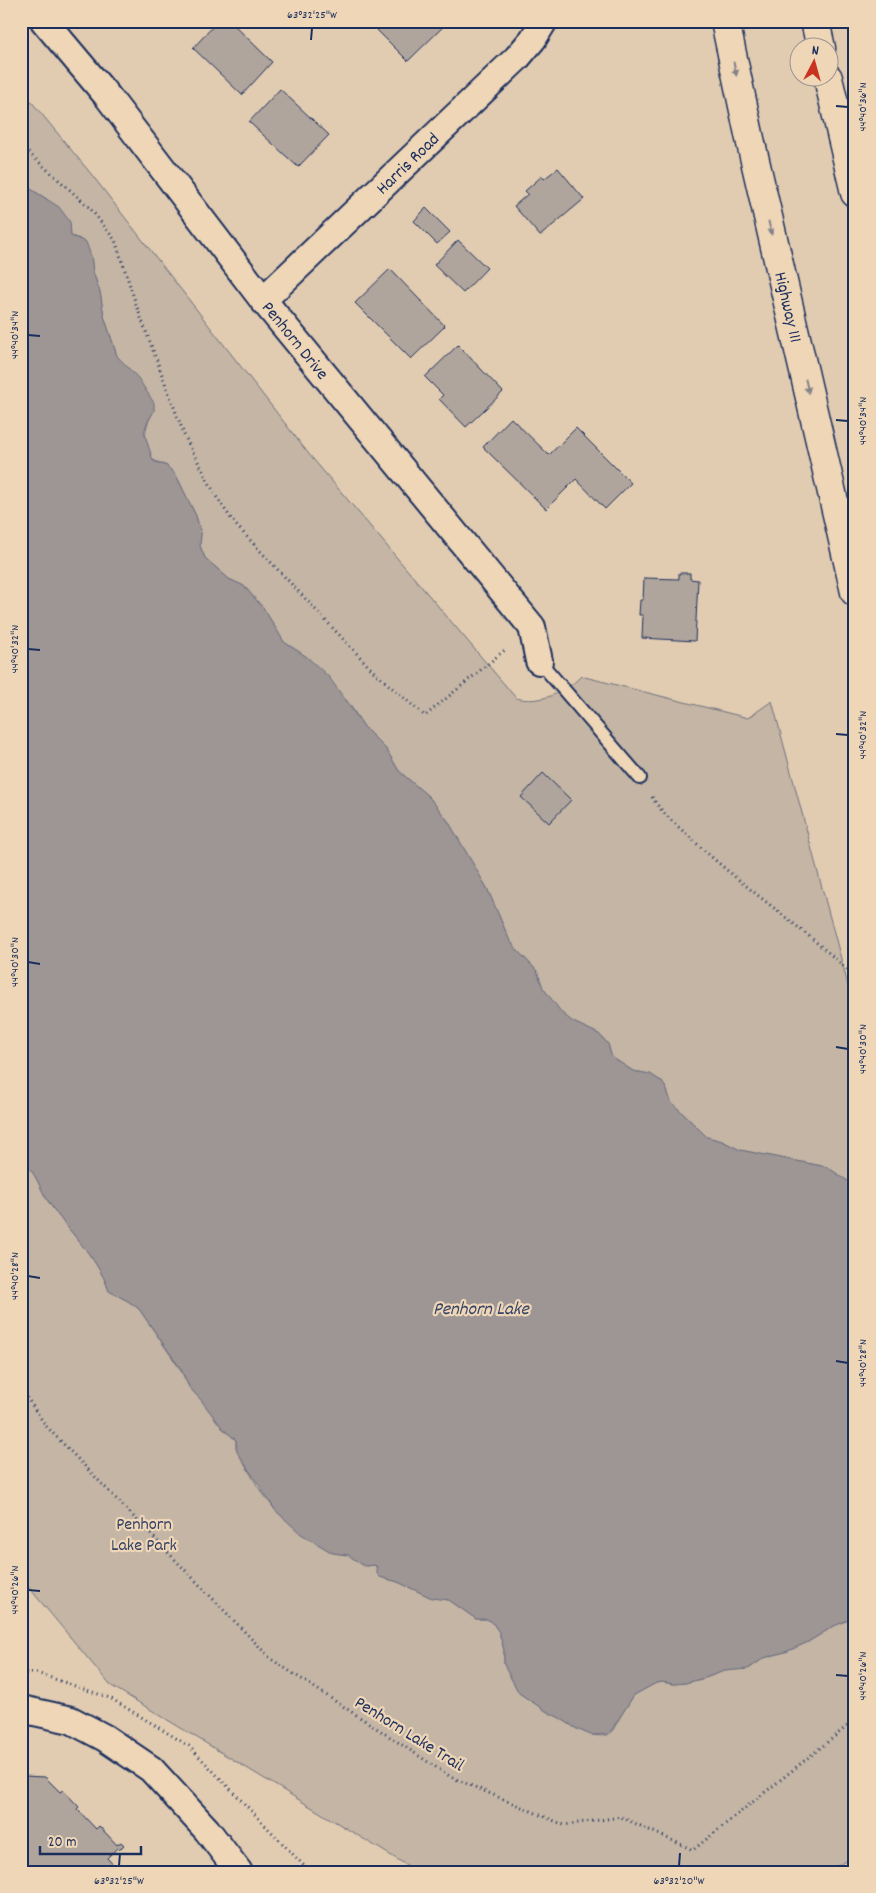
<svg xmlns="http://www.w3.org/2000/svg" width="876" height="1893" viewBox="0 0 876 1893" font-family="Dekko,sans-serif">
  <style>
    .green { fill: #c4b5a4; stroke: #707281 }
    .water { fill: #9e9695; stroke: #6a6d7f }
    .building { fill: #b0a59c; stroke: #1b2f5e }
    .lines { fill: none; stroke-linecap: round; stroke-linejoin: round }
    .lane-casing { stroke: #1b2f5e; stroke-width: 16 }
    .street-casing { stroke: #1b2f5e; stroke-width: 30 }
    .highway-casing { stroke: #1b2f5e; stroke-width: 31 }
    .path { stroke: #1b2f5e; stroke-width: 3; stroke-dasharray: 1 4; stroke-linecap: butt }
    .lane { stroke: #eed6b6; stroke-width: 12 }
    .street { stroke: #eed6b6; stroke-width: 26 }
    .highway { stroke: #eed6b6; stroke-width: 28 }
    .oneway { fill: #84828a }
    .ticks { fill: none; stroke: #1b2f5e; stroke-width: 2 }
    .labels { text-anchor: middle; stroke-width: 4.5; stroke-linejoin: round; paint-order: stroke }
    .street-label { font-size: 18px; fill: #1b2f5e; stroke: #eed6b6 }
    .park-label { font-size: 18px; fill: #344368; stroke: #eed6b6 }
    .water-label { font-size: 19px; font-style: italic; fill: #354469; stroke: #eed6b6 }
    .neatline { fill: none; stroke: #1b2f5e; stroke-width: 2 }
    .ticks-label { font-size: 12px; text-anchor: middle; fill: #1b2f5e }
  </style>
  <rect width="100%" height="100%" fill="#e1ccb1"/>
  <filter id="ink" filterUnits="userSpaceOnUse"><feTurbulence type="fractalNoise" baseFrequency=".02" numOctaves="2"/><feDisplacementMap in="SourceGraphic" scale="10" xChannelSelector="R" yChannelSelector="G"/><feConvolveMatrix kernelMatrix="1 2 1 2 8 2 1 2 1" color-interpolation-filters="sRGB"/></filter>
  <g filter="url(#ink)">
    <g class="green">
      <path d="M 21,89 L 92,175 L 308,453 L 516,698 C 540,704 565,693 581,676 L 748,718 L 772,701 L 855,1011 L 855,1186 L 827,1167 L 740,1150 L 722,1141 L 707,1137 L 671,1102 L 666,1088 L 661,1081 L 650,1074 L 633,1071 L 616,1060 L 611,1055 L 608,1044 L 599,1034 L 573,1022 L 562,1014 L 543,988 L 537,971 L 516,949 L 509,939 L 487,888 L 448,821 L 429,797 L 399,771 L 386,749 L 365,728 L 348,702 L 307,657 L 284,642 L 264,609 L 244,586 L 229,579 L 205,558 L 200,546 L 201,533 L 196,516 L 176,475 L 167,466 L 153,460 C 144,439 142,431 154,411 L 117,356 L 104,316 L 100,292 L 93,272 L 91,256 L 80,239 L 71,236 L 70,224 L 47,199 L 21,183 Z"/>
      <path d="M 21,1162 C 33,1167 39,1185 45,1196 C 64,1229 97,1254 109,1291 L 128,1301 L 139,1309 L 180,1369 L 189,1387 L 201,1400 L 223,1429 L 236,1440 L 236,1449 L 258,1487 L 276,1511 L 306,1537 L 333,1553 L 348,1555 L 367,1566 L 375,1565 L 380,1577 L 398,1582 L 432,1598 L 449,1600 L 476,1619 L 487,1619 L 492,1622 L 499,1632 L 504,1650 L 504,1664 L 519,1693 L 546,1711 L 560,1718 L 577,1729 L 591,1735 L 601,1736 L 606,1735 L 613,1730 L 620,1717 L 634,1695 L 656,1683 L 662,1682 L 673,1684 L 685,1683 L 705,1678 L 724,1671 L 750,1668 L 764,1658 L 788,1651 L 808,1642 L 834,1626 L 855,1617 L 855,1856 L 826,1872 L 418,1872 L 110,1685 L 21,1578 Z"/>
    </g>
    <path class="water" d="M 21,183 L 59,207 L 70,222 L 71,236 L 86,242 L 91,256 L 93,272 L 100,292 L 104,316 L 117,356 L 138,378 L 154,403 L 154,411 L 147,423 L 144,432 L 153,461 L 167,466 L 176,475 L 196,516 L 201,533 L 200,546 L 205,558 L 229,579 L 244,586 L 264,609 L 284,642 L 307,657 L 329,677 L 365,728 L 386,749 L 399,771 L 429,797 L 448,821 L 487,888 L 509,939 L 516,949 L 537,971 L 543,988 L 562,1013 L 573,1022 L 599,1034 L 608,1044 L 611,1055 L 616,1060 L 633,1071 L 650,1074 L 661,1081 L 666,1088 L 671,1102 L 707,1137 L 722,1141 L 740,1150 L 827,1167 L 855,1186 L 855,1617 L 834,1626 L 808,1642 L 788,1651 L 764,1658 L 748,1669 L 724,1671 L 705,1678 L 685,1683 L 673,1684 L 662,1682 L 656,1683 L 634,1695 L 609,1734 L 591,1735 L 577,1729 L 560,1718 L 546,1711 L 519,1693 L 506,1669 L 504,1664 L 504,1650 L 499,1632 L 492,1622 L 487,1619 L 476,1619 L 449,1600 L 432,1598 L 398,1582 L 380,1577 L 377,1574 L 377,1567 L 375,1565 L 364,1566 L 348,1555 L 333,1553 L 301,1534 L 276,1511 L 237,1452 L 236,1440 L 223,1429 L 201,1400 L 189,1387 L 181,1369 L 139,1309 L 128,1301 L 109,1291 C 97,1254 64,1229 45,1196 C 39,1185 33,1167 21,1162 Z"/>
    <g class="building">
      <polygon points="218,21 230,21 272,62 242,95 193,48"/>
      <polygon points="386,21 449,21 408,61 377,30"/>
      <polygon points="280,89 329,135 298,167 249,122"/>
      <polygon points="558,168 584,199 540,236 514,206 528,194 525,191 542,176 544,179"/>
      <polygon points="426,208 450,232 437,244 414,221"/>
      <polygon points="458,240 487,268 463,293 434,265"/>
      <polygon points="390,269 445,326 411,359 355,303"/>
      <polygon points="458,345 503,392 466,427 439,399 443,395 425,377"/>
      <polygon points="511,418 549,455 576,428 631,483 605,509 576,479 546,509 483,447"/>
      <polygon points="679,573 690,573 690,579 698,580 695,641 642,638 643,615 639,615 640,600 643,600 644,578 679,579"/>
      <polygon points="543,773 571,800 549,823 521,797"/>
      <polygon points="21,1772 23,1772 23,1776 45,1777 60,1792 63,1790 79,1807 77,1809 96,1829 99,1826 117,1845 121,1842 124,1845 119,1850 117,1848 107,1858 120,1872 21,1872"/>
    </g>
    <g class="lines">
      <g class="lane-casing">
        <polyline id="lane" points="539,661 640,778"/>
      </g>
      <g class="street-casing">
        <g id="street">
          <polyline points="44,21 108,97 263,300 532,627 539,661"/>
          <polyline points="263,300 517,58 533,39 544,21"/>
          <polyline points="21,1709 71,1720 105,1738 151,1769 207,1830 239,1872"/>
        </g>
      </g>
      <g class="highway-casing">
        <g id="highway">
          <polyline points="725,21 750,139 855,592"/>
          <polyline points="815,21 821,48"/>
          <polyline points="828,78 855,193"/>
        </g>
      </g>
      <g class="path">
        <polyline points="21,146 89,207 115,240 137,307 185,437 216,496 234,523 376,674 425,716 506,649"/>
        <path d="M 652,797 C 663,815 679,827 694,841 C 745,889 803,927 853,975 L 855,980"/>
        <polyline points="21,1389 46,1426 271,1659 451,1777 564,1825 621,1817 693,1850 855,1720"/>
        <polyline points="21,1673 37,1673 110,1698 189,1746 310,1872"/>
      </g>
      <use href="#lane" class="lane"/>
      <use href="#street" class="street"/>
      <use href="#highway" class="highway"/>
    </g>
    <defs><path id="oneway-solid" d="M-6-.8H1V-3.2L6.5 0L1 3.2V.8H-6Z" transform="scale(1.25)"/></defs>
    <g class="oneway">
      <use href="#oneway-solid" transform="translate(735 69) rotate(78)"/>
      <use href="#oneway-solid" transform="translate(770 228) rotate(77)"/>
      <use href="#oneway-solid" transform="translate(807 386) rotate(77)"/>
    </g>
  </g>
  <path class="ticks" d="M 311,40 L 312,28M 836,106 L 848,107M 28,335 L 40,336M 836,420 L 848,421M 28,649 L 40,650M 836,734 L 848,735M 28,962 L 40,964M 836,1047 L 848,1049M 28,1276 L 40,1278M 836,1361 L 848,1363M 28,1590 L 40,1591M 836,1675 L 848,1676M 119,1866 L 120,1853M 679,1866 L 680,1853"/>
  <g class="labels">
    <g class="street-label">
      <text transform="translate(407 163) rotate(-44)" y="6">Harris Road</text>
      <text transform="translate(789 307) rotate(77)" y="6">Highway 111</text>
      <text transform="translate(296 340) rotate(51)" y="6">Penhorn Drive</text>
      <text transform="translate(410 1733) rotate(32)" y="6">Penhorn Lake Trail</text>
    </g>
    <g class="park-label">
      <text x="144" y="1529">Penhorn<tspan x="144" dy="21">Lake Park</tspan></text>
    </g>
    <g class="water-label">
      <text x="481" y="1314">Penhorn Lake</text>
    </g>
  </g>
  <rect width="876" height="1893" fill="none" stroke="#eed6b6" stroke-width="55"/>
  <g transform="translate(814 62) rotate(6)"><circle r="24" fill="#eed6b6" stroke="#9a9393"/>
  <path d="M0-4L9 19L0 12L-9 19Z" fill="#c8321e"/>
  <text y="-8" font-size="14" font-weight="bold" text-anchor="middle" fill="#1b2f5e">N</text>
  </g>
  <path d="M40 1846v8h101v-8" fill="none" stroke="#1b2f5e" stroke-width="2.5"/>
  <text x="48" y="1846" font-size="15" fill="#1b2f5e" stroke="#eed6b6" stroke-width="4" paint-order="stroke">20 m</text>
  <rect x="28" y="28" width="820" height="1838" class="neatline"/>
  <g class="ticks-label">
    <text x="312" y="18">63°32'25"W</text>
    <text transform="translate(862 107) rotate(-90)" y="4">44°40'36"N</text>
    <text transform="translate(14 335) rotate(-90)" y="4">44°40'34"N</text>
    <text transform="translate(862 421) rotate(-90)" y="4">44°40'34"N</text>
    <text transform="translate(14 649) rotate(-90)" y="4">44°40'32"N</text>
    <text transform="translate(862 735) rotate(-90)" y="4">44°40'32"N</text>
    <text transform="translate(14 962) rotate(-90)" y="4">44°40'30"N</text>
    <text transform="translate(862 1049) rotate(-90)" y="4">44°40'30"N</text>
    <text transform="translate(14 1276) rotate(-90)" y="4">44°40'28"N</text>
    <text transform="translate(862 1363) rotate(-90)" y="4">44°40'28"N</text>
    <text transform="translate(14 1590) rotate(-90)" y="4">44°40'26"N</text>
    <text transform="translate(862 1676) rotate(-90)" y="4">44°40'26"N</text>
    <text x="119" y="1884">63°32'25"W</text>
    <text x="679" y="1884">63°32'20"W</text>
  </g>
</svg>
